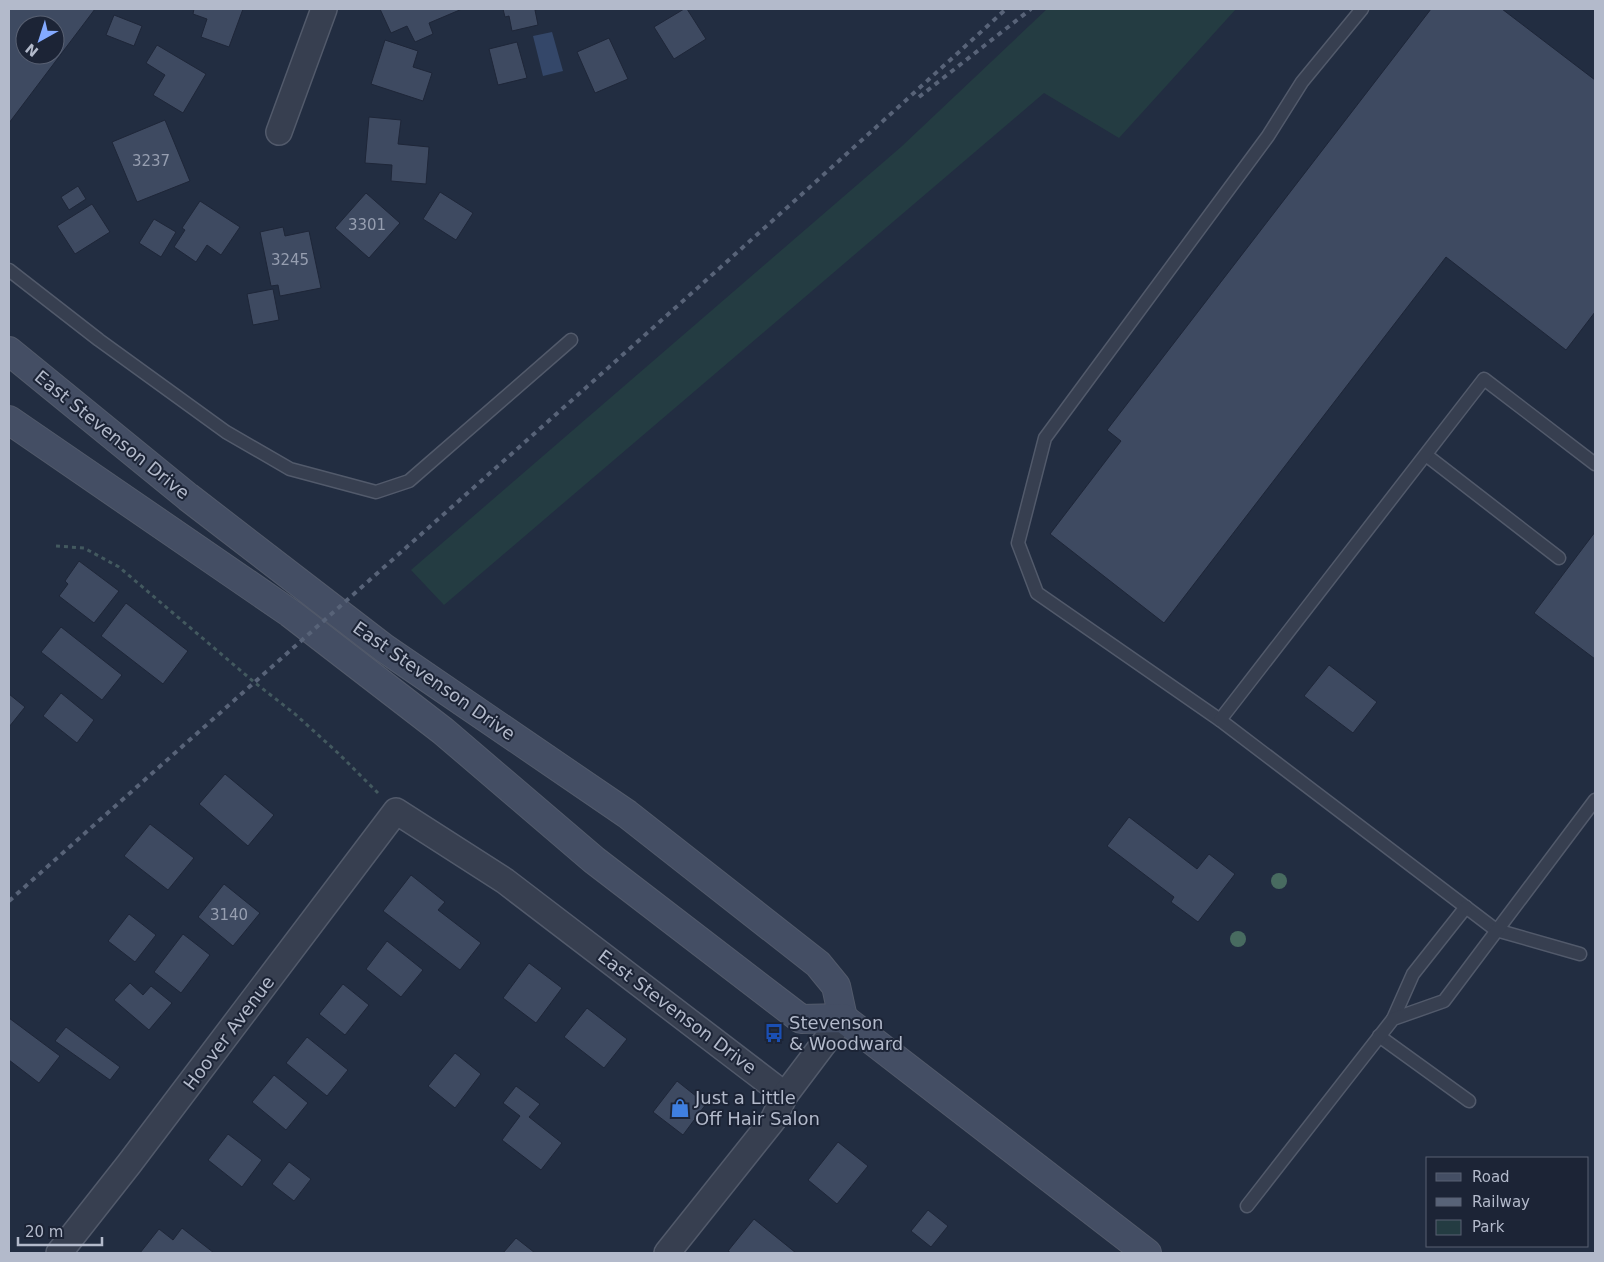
<svg xmlns="http://www.w3.org/2000/svg" width="1604" height="1262" viewBox="0 0 1604 1262" font-family="'DejaVu Sans',sans-serif">
  <style>
    .green { fill: #243c42 }
    .water { fill: #344769 }
    .building { fill: #3e4a61; stroke: #1e2638; fill-rule: evenodd }
    .lines { fill: none; stroke-linecap: round; stroke-linejoin: round }
    .lane-casing { stroke: #525a6b; stroke-width: 15 }
    .street-casing { stroke: #525a6b; stroke-width: 28 }
    .secondary-casing { stroke: #525a6b; stroke-width: 30 }
    .path { stroke: #43595f; stroke-width: 3; stroke-dasharray: 4 4; stroke-linecap: butt }
    .lane { stroke: #373f50; stroke-width: 12 }
    .street { stroke: #373f50; stroke-width: 25 }
    .secondary { stroke: #444e64; stroke-width: 28 }
    .rail { stroke: #586378; stroke-width: 4; stroke-dasharray: 5 5; stroke-linecap: butt }
    .tree { fill: #486b60 }
    .labels { text-anchor: middle; stroke-width: 4; stroke-linejoin: round; paint-order: stroke }
    .number-label { font-size: 15px; fill: #969eb0 }
    .street-label { font-size: 18px; fill: #b3bacb; stroke: #1c2436 }
    .poi-label { font-size: 18px; fill: #b3bacb; stroke: #1c2436; text-anchor: start }
  </style>
  <rect width="100%" height="100%" fill="#222d41"/>
  <polygon class="green" points="1047,9 1236,9 1119,138 1044,93 444,605 411,570 901,147"/>
  <polygon class="water" points="552,32 563,71 543,76 533,36"/>
  <g class="building">
    <path d="M 9,9 L 95,9 L 9,123 ZM 25,25 L 55,25 L 55,55 L 25,55 Z"/>
    <polygon points="194,9 243,9 229,47 201,37 207,19 193,14"/>
    <polygon points="380,9 462,9 429,23 433,34 415,42 407,26 391,33"/>
    <polygon points="503,9 539,9 535,10 538,25 512,31 509,16 505,17"/>
    <polygon points="684,9 687,9 706,39 674,59 654,27"/>
    <polygon points="1431,9 1502,9 1595,80 1595,312 1566,350 1446,257 1164,623 1050,534 1121,441 1107,430"/>
    <polygon points="114,15 142,26 134,46 106,35"/>
    <polygon points="609,38 628,79 595,93 577,52"/>
    <polygon points="385,40 418,51 413,67 432,73 423,101 371,84"/>
    <polygon points="517,42 527,78 498,85 489,49"/>
    <polygon points="157,45 206,74 183,113 153,95 165,75 146,63"/>
    <polygon points="369,117 401,120 398,144 429,147 426,184 391,181 392,165 365,163"/>
    <polygon points="165,120 190,181 137,202 112,142"/>
    <polygon points="78,186 86,199 69,210 61,197"/>
    <polygon points="440,192 473,213 456,240 423,219"/>
    <polygon points="366,193 400,223 369,258 335,228"/>
    <polygon points="200,201 240,227 221,255 207,245 196,262 174,247 185,230 182,228"/>
    <polygon points="92,204 110,232 75,254 57,226"/>
    <polygon points="154,219 176,232 161,257 139,243"/>
    <polygon points="283,227 285,236 309,231 321,288 280,296 278,285 271,286 260,232"/>
    <polygon points="273,289 279,320 253,325 247,294"/>
    <polygon points="1595,532 1595,659 1534,613"/>
    <polygon points="79,561 119,591 94,623 59,596 68,584 65,581"/>
    <polygon points="126,603 188,651 163,684 101,636"/>
    <polygon points="61,627 122,675 102,700 41,652"/>
    <polygon points="1329,665 1377,702 1353,733 1304,696"/>
    <polygon points="61,693 94,720 77,743 43,716"/>
    <polygon points="9,694 25,707 9,727"/>
    <polygon points="225,774 274,815 248,846 199,804"/>
    <polygon points="1129,817 1197,869 1209,854 1235,874 1198,922 1171,902 1174,897 1107,846"/>
    <polygon points="150,824 194,858 168,890 124,856"/>
    <polygon points="411,875 445,902 438,910 481,943 460,970 383,911"/>
    <polygon points="224,884 260,913 233,946 198,917"/>
    <polygon points="129,914 156,935 135,962 108,941"/>
    <polygon points="183,934 210,955 181,993 154,972"/>
    <polygon points="387,941 423,970 401,997 366,969"/>
    <polygon points="529,963 562,988 536,1023 503,998"/>
    <polygon points="130,983 143,995 151,986 172,1003 149,1030 114,1000"/>
    <polygon points="343,984 369,1005 345,1035 319,1014"/>
    <polygon points="587,1008 627,1039 604,1068 564,1037"/>
    <polygon points="9,1018 60,1056 39,1083 9,1060"/>
    <polygon points="66,1027 120,1067 110,1080 55,1041"/>
    <polygon points="307,1037 348,1070 327,1096 286,1063"/>
    <polygon points="455,1053 481,1074 455,1108 428,1086"/>
    <polygon points="274,1075 308,1103 286,1130 252,1102"/>
    <polygon points="677,1081 706,1104 683,1135 653,1112"/>
    <polygon points="516,1086 540,1104 529,1117 562,1143 541,1170 502,1140 520,1116 503,1103"/>
    <polygon points="228,1134 262,1160 242,1187 208,1160"/>
    <polygon points="838,1142 868,1166 837,1204 808,1180"/>
    <polygon points="289,1162 311,1179 294,1201 272,1184"/>
    <polygon points="928,1210 948,1226 931,1247 911,1231"/>
    <polygon points="754,1219 796,1253 731,1253 728,1251"/>
    <polygon points="182,1228 214,1253 140,1253 159,1229 173,1240"/>
    <polygon points="516,1238 535,1253 503,1253"/>
  </g>
  <g class="lines">
    <g class="lane-casing">
      <g id="lane">
        <polyline points="9,270 99,340 226,432 290,469 376,492 409,481 571,340"/>
        <polyline points="1426,455 1559,558"/>
        <polyline points="1220,720 1037,593 1018,543 1045,438 1268,136 1302,82 1362,9"/>
        <polyline points="1580,954 1496,930 1220,720 1484,379 1595,464"/>
        <polyline points="1393,1019 1413,974 1466,907"/>
        <polyline points="1379,1036 1469,1101"/>
        <polyline points="1247,1206 1393,1019 1444,1001 1595,800"/>
      </g>
    </g>
    <g class="street-casing">
      <g id="street">
        <polyline points="279,132 324,9"/>
        <polyline points="59,1253 129,1164 396,811 505,881 785,1095"/>
        <polyline points="667,1253 773,1120 785,1095 843,1018"/>
      </g>
    </g>
    <g class="secondary-casing">
      <g id="secondary">
        <polyline points="9,351 188,497 384,648 627,814 818,964 836,986 843,1018"/>
        <polyline points="9,420 290,613 443,731 594,860 801,1019 843,1018 1147,1253"/>
      </g>
    </g>
    <polyline class="path" points="56,546 84,548 119,567 254,682 295,714 338,753 378,793"/>
    <use href="#lane" class="lane"/>
    <use href="#street" class="street"/>
    <use href="#secondary" class="secondary"/>
    <g class="rail">
      <polyline points="919,97 1031,9"/>
      <path d="M 9,901 C 341,604 677,310 1006,9"/>
    </g>
  </g>
  <g class="tree">
    <circle cx="1279" cy="881" r="8"/>
    <circle cx="1238" cy="939" r="8"/>
  </g>
  <defs>
    <g id="bus-bare" transform="scale(1.5)"><path d="M-5-6H5V4H4V6H2V4H-2V6H-4V4H-5ZM-3.5-4V0h7V-4ZM-3.5 1.2v1.5H-2V1.2ZM2 1.2v1.5H3.5V1.2Z" fill="#1a4fb4" stroke="#1c2436" stroke-width="2.5" paint-order="stroke"/></g>
    <g id="shop-bare" transform="scale(1.5)"><path d="M-5-2.5h2.3a2.7 3.5 0 0 1 5.4 0H5L5.5 6h-11ZM-1.5-2.5h3a1.5 2.3 0 0 0-3 0Z" fill="#3f7fe0" stroke="#1c2436" stroke-width="2.5" paint-order="stroke"/></g>
  </defs>
  <g fill-rule="evenodd">
    <use href="#bus-bare" x="774" y="1033"/>
    <use href="#shop-bare" x="680" y="1108"/>
  </g>
  <g class="labels">
    <g class="number-label">
      <text x="151" y="166">3237</text>
      <text x="367" y="230">3301</text>
      <text x="290" y="265">3245</text>
      <text x="229" y="920">3140</text>
    </g>
    <g class="street-label">
      <text transform="translate(112 435) rotate(39)" y="6">East Stevenson Drive</text>
      <text transform="translate(434 681) rotate(35)" y="6">East Stevenson Drive</text>
      <text transform="translate(677 1012) rotate(37)" y="6">East Stevenson Drive</text>
      <text transform="translate(229 1033) rotate(-53)" y="6">Hoover Avenue</text>
    </g>
    <g class="poi-label">
      <text x="789" y="1029">Stevenson<tspan x="789" dy="21">&amp; Woodward</tspan></text>
      <text x="695" y="1104">Just a Little<tspan x="695" dy="21">Off Hair Salon</tspan></text>
    </g>
  </g>
  <rect width="1604" height="1262" fill="none" stroke="#b3bacb" stroke-width="20"/>
  <rect x="1426" y="1157" width="162" height="90" fill="#1c2436" stroke="#586072"/>
  <rect x="1436" y="1173" width="25" height="8" fill="#444e64" stroke="#586072"/>
  <text x="1472" y="1182" font-size="15" fill="#b3bacb">Road</text>
  <rect x="1436" y="1198" width="25" height="8" fill="#586378" stroke="#586072"/>
  <text x="1472" y="1207" font-size="15" fill="#b3bacb">Railway</text>
  <rect x="1436" y="1220" width="25" height="15" fill="#243c42" stroke="#586072"/>
  <text x="1472" y="1232" font-size="15" fill="#b3bacb">Park</text>
  <g transform="translate(40 40) rotate(219)"><circle r="24" fill="#1c2436" stroke="#586072"/>
  <path d="M0-4L9 19L0 12L-9 19Z" fill="#84aaff"/>
  <text y="-8" font-size="14" font-weight="bold" text-anchor="middle" fill="#b3bacb">N</text>
  </g>
  <path d="M18 1237v8h84v-8" fill="none" stroke="#b3bacb" stroke-width="2.5"/>
  <text x="25" y="1237" font-size="15" fill="#b3bacb" stroke="#1c2436" stroke-width="4" paint-order="stroke">20 m</text>
</svg>
